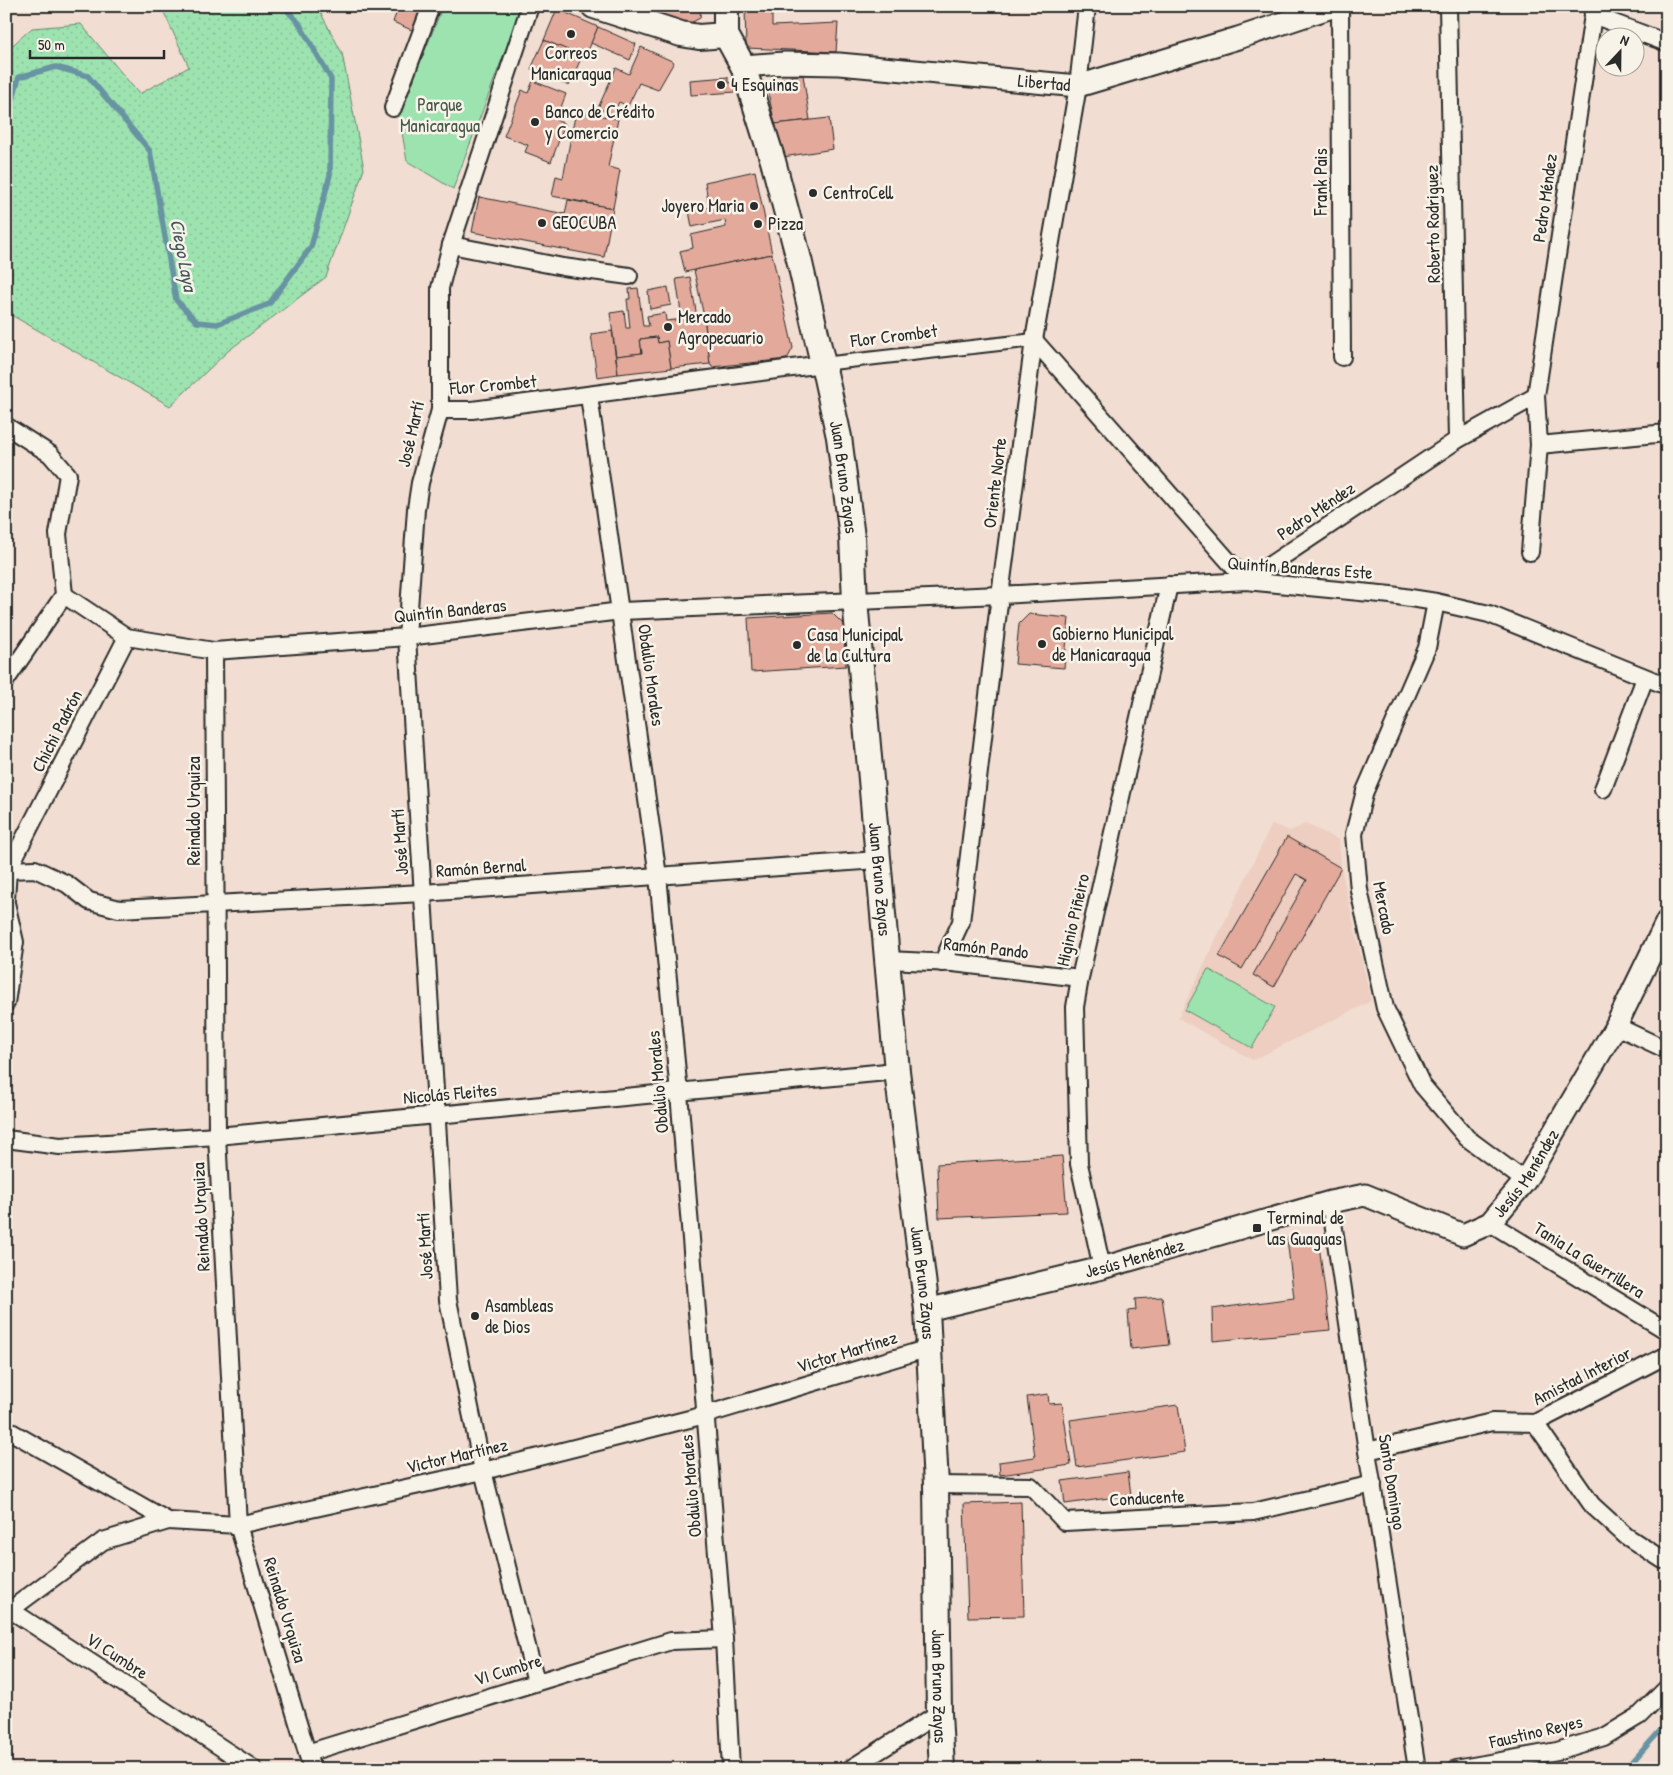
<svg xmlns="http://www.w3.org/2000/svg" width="1673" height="1775" viewBox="0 0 1673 1775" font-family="'Patrick Hand',sans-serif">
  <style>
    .built { fill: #edcec1 }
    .grass { fill: url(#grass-dots); stroke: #64876e }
    .park { fill: #9de3b0; stroke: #64876e }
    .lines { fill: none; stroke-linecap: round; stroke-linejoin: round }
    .stream { stroke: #6893a2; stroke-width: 5.5 }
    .building { fill: #e3aa9b; stroke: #2b2b2b }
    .pedestrian-casing { stroke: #2b2b2b; stroke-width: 16 }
    .minor-casing { stroke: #2b2b2b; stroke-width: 20 }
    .tertiary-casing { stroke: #2b2b2b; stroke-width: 25 }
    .secondary-casing { stroke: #2b2b2b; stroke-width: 28 }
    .pedestrian { stroke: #f7f3e8; stroke-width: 12 }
    .minor { stroke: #f7f3e8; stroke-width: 16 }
    .tertiary { stroke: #f7f3e8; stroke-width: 21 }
    .secondary { stroke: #f7f3e8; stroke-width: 24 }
    .poi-dot { fill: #2b2b2b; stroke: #f7f3e8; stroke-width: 2 }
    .labels { text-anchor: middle; stroke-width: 5; stroke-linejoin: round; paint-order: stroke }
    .poi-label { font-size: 18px; fill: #2b2b2b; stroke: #f7f3e8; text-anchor: start }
    .street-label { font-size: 18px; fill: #2b2b2b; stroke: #f7f3e8 }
    .park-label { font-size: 18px; fill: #48594c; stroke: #f7f3e8 }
    .water-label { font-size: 19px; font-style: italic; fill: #44565c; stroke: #f7f3e8 }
  </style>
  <defs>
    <pattern id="grass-dots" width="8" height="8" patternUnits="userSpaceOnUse" patternTransform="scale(1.25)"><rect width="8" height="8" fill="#9de3b0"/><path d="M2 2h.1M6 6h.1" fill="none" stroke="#87c398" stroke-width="1.8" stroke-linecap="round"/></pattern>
  </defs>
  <rect width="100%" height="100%" fill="#f1ddd1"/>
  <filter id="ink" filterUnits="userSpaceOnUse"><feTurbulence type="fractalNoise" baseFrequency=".02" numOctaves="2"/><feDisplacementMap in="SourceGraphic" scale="10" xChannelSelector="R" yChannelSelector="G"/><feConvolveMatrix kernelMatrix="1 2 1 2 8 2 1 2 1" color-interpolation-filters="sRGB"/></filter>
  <g filter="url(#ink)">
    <polygon class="built" points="1272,824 1290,831 1306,824 1339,840 1341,868 1371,1001 1253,1060 1178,1018"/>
    <polygon class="grass" points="161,6 317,6 342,53 364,169 326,277 228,351 170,406 6,312 6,51 32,28 81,24 139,94 189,67"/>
    <g class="park">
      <polygon points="443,6 522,6 453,189 407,161 399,115"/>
      <polygon points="1208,969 1275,1007 1252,1048 1185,1010"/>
    </g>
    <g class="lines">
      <g class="stream">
        <polyline points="6,124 19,77 56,67 88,76 150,151 176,300 197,322 217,324 269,304 311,247 330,175 331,79 299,23 283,6"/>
        <polyline points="1626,1769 1667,1723"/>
      </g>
    </g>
    <g class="building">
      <polygon points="399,6 424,6 414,31 393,22"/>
      <polygon points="630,6 658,6 655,16"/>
      <polygon points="658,6 701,6 700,18 685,26 655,16"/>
      <polygon points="745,6 772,6 772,26 838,23 836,52 746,48"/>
      <polygon points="557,9 598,27 585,58 544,40"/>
      <polygon points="598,27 636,44 630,60 591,43"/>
      <polygon points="544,40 582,56 569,86 531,69"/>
      <polygon points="641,47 674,62 658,90 639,83 628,106 619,102 613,115 598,108 616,68 629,74"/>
      <polygon points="803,75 810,120 775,124 767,88 772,80"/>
      <polygon points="728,77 728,83 735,82 736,92 691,95 690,80"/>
      <polygon points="533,81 566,94 556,120 565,124 551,162 525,152 528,145 504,136 522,90 528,93"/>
      <polygon points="576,111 618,119 608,167 620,170 613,208 552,196 556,176 563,178"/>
      <polygon points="829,118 833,149 783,157 775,124"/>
      <polygon points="755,171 772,254 685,272 680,251 693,248 691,235 726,227 725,220 692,227 689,211 709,207 705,182"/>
      <polygon points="479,197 565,214 568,200 613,208 604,257 472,232"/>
      <polygon points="772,254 793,348 787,359 712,367 710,364 704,317 694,270"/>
      <polygon points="690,277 697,317 682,319 676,279"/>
      <polygon points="668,287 671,305 650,309 648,291"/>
      <polygon points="638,288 643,326 649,326 647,316 665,313 666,321 704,317 710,364 671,368 667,341 658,343 657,337 640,339 642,353 616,356 610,313 624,311 626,328 630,328 627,299 630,299 629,289"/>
      <polygon points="612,331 618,374 597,377 591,334"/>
      <polygon points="657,337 658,343 667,341 671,368 618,374 616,356 642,353 640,339"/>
      <polygon points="832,613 843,624 846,666 751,672 748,618"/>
      <polygon points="1029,614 1069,618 1064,668 1015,664 1019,624"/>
      <polygon points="1287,837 1341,868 1274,987 1253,975 1307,880 1296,874 1242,969 1219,956"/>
      <polygon points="1062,1156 1067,1212 939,1218 937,1164"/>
      <polygon points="1318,1237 1330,1330 1213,1341 1212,1309 1294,1298 1287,1238"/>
      <polygon points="1162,1297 1169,1345 1131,1349 1128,1311 1136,1310 1135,1299"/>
      <polygon points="1048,1394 1049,1404 1062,1403 1071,1465 1000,1475 999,1462 1035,1457 1027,1397"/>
      <polygon points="1178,1405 1185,1452 1077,1467 1070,1420"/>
      <polygon points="1128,1472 1131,1495 1065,1504 1062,1481"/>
      <polygon points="1021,1502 1024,1616 968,1617 964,1504"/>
      <polygon points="969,1762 990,1762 997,1769 974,1769"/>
    </g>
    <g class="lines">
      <g class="pedestrian-casing">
        <polyline id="pedestrian" points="823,364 1034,340"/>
      </g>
      <g class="minor-casing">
        <g id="minor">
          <polyline points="530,6 451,245 440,288 440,410 420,483 416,509 407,637 448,1300 483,1471 536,1682"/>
          <polyline points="1340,6 1342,357"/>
          <polyline points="1448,6 1457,440"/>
          <polyline points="1593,15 1667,43"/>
          <polyline points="393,108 431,6"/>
          <polyline points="451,245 563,267 629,276"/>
          <polyline points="1034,340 1246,581 1457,440 1536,396"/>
          <polyline points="589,396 658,876 679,1093 724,1639 731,1769"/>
          <polyline points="440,410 472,410 823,364"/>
          <polyline points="6,426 50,454 68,475 58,534 64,595 6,680"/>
          <polyline points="1539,445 1667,433"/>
          <polyline points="1530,552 1539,445 1536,396 1593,15 1592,6"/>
          <polyline points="64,595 127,637 214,651 407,637 621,611 1000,595 1246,581 1391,595 1436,602 1489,614 1667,686"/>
          <polyline points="1436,602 1427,648 1365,791 1354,834 1359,890 1385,1008 1422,1085 1467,1138 1525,1181"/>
          <polyline points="214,651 217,1136 238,1525 312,1769"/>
          <polyline points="1603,789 1645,678"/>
          <polyline points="8,870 35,869 67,884 89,901 119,909 423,893 877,860"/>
          <polyline points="6,899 8,870 127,637"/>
          <polyline points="6,903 15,942 6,1003"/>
          <polyline points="887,960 953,963 1080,978"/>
          <polyline points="942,963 961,922 1000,595 1034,340 1078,86 1087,6"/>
          <polyline points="1616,1026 1667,1050"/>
          <polyline points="6,1139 60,1146 217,1136 897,1071"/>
          <polyline points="1330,1202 1367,1451 1417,1769"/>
          <polyline points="1490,1223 1667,1331"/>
          <polyline points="1102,1268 1079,1164 1075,1007 1080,978 1169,585"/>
          <polyline points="1535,1423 1592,1505 1626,1536 1663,1560"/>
          <polyline points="6,1429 168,1521 238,1525 483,1471 705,1415 929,1348"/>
          <polyline points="1367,1451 1492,1422 1535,1423 1667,1355"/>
          <polyline points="936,1485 1031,1486 1065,1522 1253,1512 1373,1484"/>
          <polyline points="9,1609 254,1769"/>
          <polyline points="6,1613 103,1541 168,1521"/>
          <polyline points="307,1753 671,1641 724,1639"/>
          <polyline points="850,1769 939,1713"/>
          <polyline points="1456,1769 1557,1751 1604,1737 1639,1716 1667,1688"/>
        </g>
      </g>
      <g class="tertiary-casing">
        <g id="tertiary">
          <path id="s1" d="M 743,66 L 785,63 L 839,64 L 1078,86 L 1238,38 L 1335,6"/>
          <path id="s2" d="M 927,1310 L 1102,1268 L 1330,1202 L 1365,1195 L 1463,1235 L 1490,1223 L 1525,1181 L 1616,1026 L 1667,921"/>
        </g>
      </g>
      <g class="secondary-casing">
        <g id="secondary">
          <polyline points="594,6 681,34 699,37 726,35"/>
          <path id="s3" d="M 726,6 L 726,35 L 743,66 L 773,161 L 799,259 L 823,364 L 839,437 L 852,537 L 855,600 L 897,1071 L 927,1310 L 936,1485 L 939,1713 L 942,1769"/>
        </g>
      </g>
      <use href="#pedestrian" class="pedestrian"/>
      <use href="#minor" class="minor"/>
      <use href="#tertiary" class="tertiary"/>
      <use href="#secondary" class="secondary"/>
    </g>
  </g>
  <g class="poi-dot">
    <circle cx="571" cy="34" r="5"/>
    <circle cx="721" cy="85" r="5"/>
    <circle cx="535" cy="122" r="5"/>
    <circle cx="813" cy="193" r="5"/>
    <circle cx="754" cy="206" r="5"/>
    <circle cx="542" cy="223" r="5"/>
    <circle cx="758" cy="224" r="5"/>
    <circle cx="668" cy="327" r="5"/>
    <circle cx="1042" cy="644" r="5"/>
    <circle cx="797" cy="645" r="5"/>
    <rect x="1252" y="1223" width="10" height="10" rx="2.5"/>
    <circle cx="475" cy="1316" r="5"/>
  </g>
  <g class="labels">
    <g class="poi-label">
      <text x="571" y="59" text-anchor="middle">Correos<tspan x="571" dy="21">Manicaragua</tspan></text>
      <text x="731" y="91">4 Esquinas</text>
      <text x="545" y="118">Banco de Crédito<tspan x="545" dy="21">y Comercio</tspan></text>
      <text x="823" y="199">CentroCell</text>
      <text x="744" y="212" text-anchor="end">Joyero Maria</text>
      <text x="552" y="229">GEOCUBA</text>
      <text x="768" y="230">Pizza</text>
      <text x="678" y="323">Mercado<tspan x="678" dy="21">Agropecuario</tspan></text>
      <text x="1052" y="640">Gobierno Municipal<tspan x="1052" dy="21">de Manicaragua</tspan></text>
      <text x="807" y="641">Casa Municipal<tspan x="807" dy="21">de la Cultura</tspan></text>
      <text x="1267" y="1224">Terminal de<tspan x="1267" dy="21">las Guaguas</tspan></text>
      <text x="485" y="1312">Asambleas<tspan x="485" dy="21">de Dios</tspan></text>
    </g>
    <g class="street-label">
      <text dy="6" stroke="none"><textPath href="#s1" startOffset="302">Libertad</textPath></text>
      <text transform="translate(1321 182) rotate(-90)" y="6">Frank Pais</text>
      <text transform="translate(1545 198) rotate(-82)" y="6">Pedro Méndez</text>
      <text transform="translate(1433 224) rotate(-91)" y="6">Roberto Rodriguez</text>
      <text transform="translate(894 336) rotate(-7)" y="6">Flor Crombet</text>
      <text transform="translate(493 385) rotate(-5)" y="6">Flor Crombet</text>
      <text transform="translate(411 434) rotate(-77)" y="6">José Martí</text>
      <text dy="6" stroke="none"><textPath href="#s3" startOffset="488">Juan Bruno Zayas</textPath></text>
      <text transform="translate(995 483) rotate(-83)" y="6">Oriente Norte</text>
      <text transform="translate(1316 511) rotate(-34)" y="6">Pedro Méndez</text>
      <text transform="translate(1300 568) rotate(4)" y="6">Quintín Banderas Este</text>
      <text transform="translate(450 611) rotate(-6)" y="6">Quintín Banderas</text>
      <text transform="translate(651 675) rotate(82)" y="6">Obdulio Morales</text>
      <text transform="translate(57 731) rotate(-63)" y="6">Chichi Padrón</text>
      <text transform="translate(194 811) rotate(-90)" y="6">Reinaldo Urquiza</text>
      <text transform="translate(400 842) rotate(-94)" y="6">José Martí</text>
      <text transform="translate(481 868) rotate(-4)" y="6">Ramón Bernal</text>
      <text dy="6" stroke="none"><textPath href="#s3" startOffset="892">Juan Bruno Zayas</textPath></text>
      <text transform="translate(1384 908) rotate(79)" y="6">Mercado</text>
      <text transform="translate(1073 920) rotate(-77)" y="6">Higinio Piñeiro</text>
      <text transform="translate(986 948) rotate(6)" y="6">Ramón Pando</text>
      <text transform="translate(658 1082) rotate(-95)" y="6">Obdulio Morales</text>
      <text transform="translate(450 1094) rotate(-5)" y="6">Nicolás Fleites</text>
      <text dy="6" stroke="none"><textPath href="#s2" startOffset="650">Jesús Menéndez</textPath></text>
      <text transform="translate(201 1217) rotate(-93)" y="6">Reinaldo Urquiza</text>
      <text transform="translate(425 1246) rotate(-93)" y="6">José Martí</text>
      <text dy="6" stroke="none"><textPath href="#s2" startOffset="214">Jesús Menéndez</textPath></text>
      <text transform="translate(1589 1260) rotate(32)" y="6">Tania La Guerrillera</text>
      <text dy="6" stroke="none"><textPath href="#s3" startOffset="1298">Juan Bruno Zayas</textPath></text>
      <text transform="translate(847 1352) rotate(-17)" y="6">Victor Martínez</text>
      <text transform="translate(1582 1376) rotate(-27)" y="6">Amistad Interior</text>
      <text transform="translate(457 1456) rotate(-13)" y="6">Victor Martínez</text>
      <text transform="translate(1392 1482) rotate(81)" y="6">Santo Domingo</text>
      <text transform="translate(691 1486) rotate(-95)" y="6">Obdulio Morales</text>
      <text transform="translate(1147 1498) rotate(-3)" y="6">Conducente</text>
      <text transform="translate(285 1610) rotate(73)" y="6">Reinaldo Urquiza</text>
      <text transform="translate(117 1656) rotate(33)" y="6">VI Cumbre</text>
      <text transform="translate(508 1670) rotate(-17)" y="6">VI Cumbre</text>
      <text dy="6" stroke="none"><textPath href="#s3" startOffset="1702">Juan Bruno Zayas</textPath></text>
      <text transform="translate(1536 1732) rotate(-13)" y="6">Faustino Reyes</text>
    </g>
    <g class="park-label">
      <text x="440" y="111">Parque<tspan x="440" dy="21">Manicaragua</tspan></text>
    </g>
    <g class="water-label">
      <text transform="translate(184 255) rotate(79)" y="7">Ciego Laya</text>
    </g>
  </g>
  <rect width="1673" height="1775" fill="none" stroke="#f7f3e8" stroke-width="25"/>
  <rect x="12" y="12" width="1648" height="1750" fill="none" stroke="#2b2b2b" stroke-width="2" filter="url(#ink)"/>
  <g transform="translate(1620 52) rotate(22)"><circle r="24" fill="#f7f3e8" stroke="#a5a39c"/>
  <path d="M0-4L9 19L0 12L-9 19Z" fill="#2b2b2b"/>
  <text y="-8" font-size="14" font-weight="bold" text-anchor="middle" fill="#2b2b2b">N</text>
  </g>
  <path d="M30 50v8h134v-8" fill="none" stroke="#2b2b2b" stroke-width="2.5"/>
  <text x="38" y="50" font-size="15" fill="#2b2b2b" stroke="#f7f3e8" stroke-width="4" paint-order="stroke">50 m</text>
</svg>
